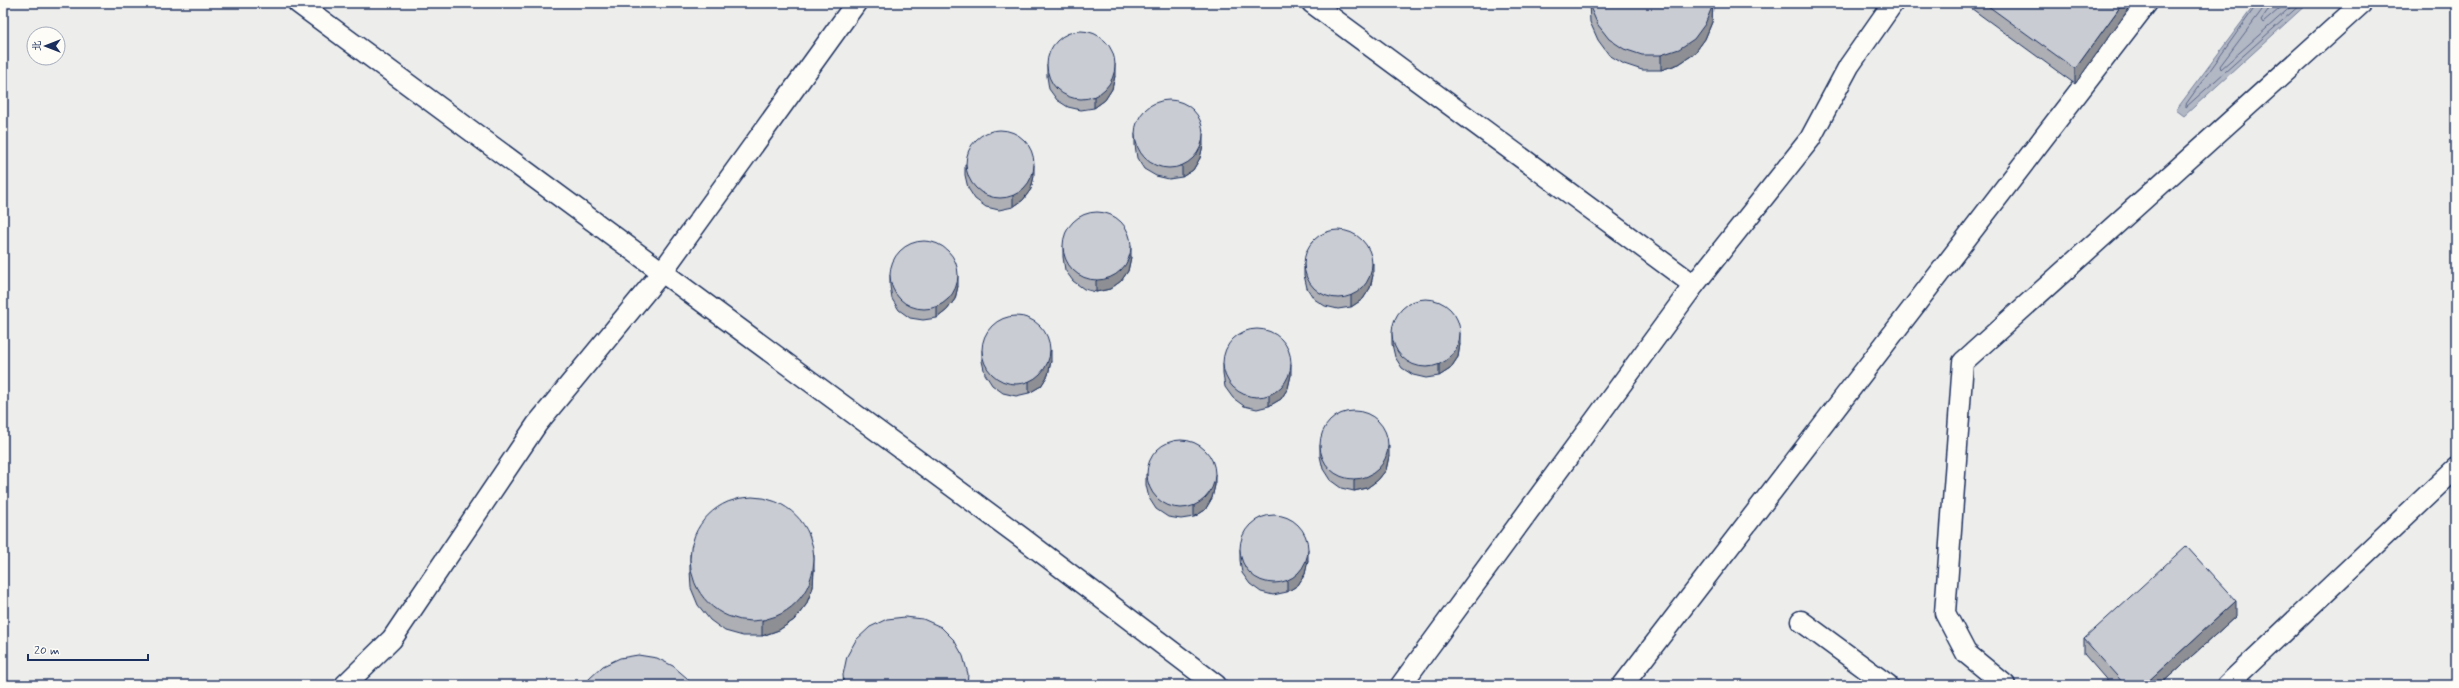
<svg xmlns="http://www.w3.org/2000/svg" width="2459" height="688" viewBox="0 0 2459 688" font-family="Mynerve,'LXGW WenKai TC',sans-serif">
  <style>
    .built { fill: #edeeec; fill-rule: evenodd }
    .water { fill: #b3b8c5; stroke: #76819c }
    .lines { fill: none; stroke-linecap: round; stroke-linejoin: round }
    .shore { stroke: #586687; stroke-width: 1 }
    .service-casing { stroke: #1b2f5e; stroke-width: 23 }
    .service { stroke: #fdfcf7; stroke-width: 20 }
    .wall { fill: #adafb5; stroke: #1b2f5e }
    .shaded-wall { fill: #8d8f94; stroke: #1b2f5e }
    .building { fill: #c9ccd3; stroke: #1b2f5e }
  </style>
  <rect width="100%" height="100%" fill="#fdfcf7"/>
  <filter id="ink" filterUnits="userSpaceOnUse"><feTurbulence type="fractalNoise" baseFrequency=".025" numOctaves="2"/><feDisplacementMap in="SourceGraphic" scale="8" xChannelSelector="R" yChannelSelector="G"/><feConvolveMatrix kernelMatrix="1 2 1 2 8 2 1 2 1" color-interpolation-filters="sRGB"/></filter>
  <g filter="url(#ink)">
    <path class="built" d="M 3,3 L 2456,3 L 2456,685 L 3,685 ZM 34,34 L 58,34 L 58,58 L 34,58 Z"/>
    <polygon class="water" points="2256,3 2308,3 2184,116 2176,110"/>
    <g class="lines">
      <g class="shore">
        <polyline points="2258,3 2186,104 2186,107 2302,3"/>
        <polyline points="2263,3 2262,10 2220,66 2221,69 2295,3"/>
        <polyline points="2269,3 2268,10 2261,20 2263,23 2286,3"/>
      </g>
      <g class="service-casing">
        <g id="service">
          <polyline points="298,3 1021,537 1216,685"/>
          <polyline points="1312,3 1694,285"/>
          <polyline points="1801,621 1888,685"/>
          <polyline points="345,685 392,639 537,424 662,272 856,3"/>
          <polyline points="1401,685 1694,285 1810,139 1849,66 1893,3"/>
          <polyline points="1623,685 2147,3"/>
          <polyline points="2005,685 1966,653 1945,613 1963,362 2362,3"/>
          <polyline points="2227,685 2456,468"/>
        </g>
      </g>
      <use href="#service" class="service"/>
    </g>
    <g class="wall">
      <polygon points="1589,3 1713,3 1712,22 1705,39 1694,54 1679,64 1661,70 1642,70 1624,64 1609,55 1598,40 1590,22"/>
      <polygon points="1964,3 2133,3 2075,84"/>
      <polygon points="1047,64 1115,76 1112,89 1105,100 1094,108 1081,110 1068,107 1057,100 1049,89 1047,76"/>
      <polygon points="1135,134 1203,145 1200,158 1193,170 1182,177 1169,179 1156,176 1144,169 1137,158 1135,145"/>
      <polygon points="965,164 1034,176 1031,189 1023,200 1013,207 999,210 986,207 975,199 968,188 965,175"/>
      <polygon points="1063,246 1131,257 1128,271 1121,281 1110,289 1096,292 1084,289 1073,281 1065,270 1063,257"/>
      <polygon points="1304,263 1373,275 1370,288 1363,299 1351,307 1338,309 1325,306 1314,299 1307,288 1304,275"/>
      <polygon points="890,275 958,286 955,299 947,310 937,318 923,320 910,318 899,310 892,299 890,286"/>
      <polygon points="1392,333 1460,344 1458,357 1450,369 1439,376 1426,378 1413,375 1402,368 1395,357 1392,344"/>
      <polygon points="982,350 1051,361 1048,375 1041,386 1029,393 1016,396 1003,393 992,385 985,374 982,361"/>
      <polygon points="1223,363 1291,375 1288,388 1281,399 1269,406 1257,409 1244,406 1233,398 1225,387 1223,374"/>
      <polygon points="1320,445 1389,456 1386,470 1378,480 1367,488 1354,491 1341,488 1330,480 1323,469 1320,456"/>
      <polygon points="1146,474 1215,485 1212,498 1205,510 1194,517 1181,519 1168,517 1156,509 1149,498 1146,485"/>
      <polygon points="1240,549 1308,560 1305,574 1298,585 1287,592 1273,595 1261,592 1250,584 1242,573 1240,560"/>
      <polygon points="690,554 814,569 813,587 806,605 794,620 779,630 762,636 743,636 725,631 710,620 698,605 691,588 690,570"/>
      <polygon points="2236,616 2160,685 2111,685 2084,654 2084,639"/>
    </g>
    <g class="shaded-wall">
      <polygon points="1712,3 1713,3 1712,22 1705,39 1694,54 1679,64 1661,70 1661,55"/>
      <polygon points="2123,3 2133,3 2075,84 2075,69"/>
      <polygon points="1115,64 1115,76 1112,89 1105,100 1094,108 1094,97"/>
      <polygon points="1203,134 1203,145 1200,158 1193,170 1182,177 1182,166"/>
      <polygon points="1034,165 1034,176 1031,189 1023,200 1013,207 1013,196"/>
      <polygon points="1131,246 1131,257 1128,271 1121,281 1110,289 1096,292 1096,281"/>
      <polygon points="1373,263 1373,275 1370,288 1363,299 1351,307 1351,296"/>
      <polygon points="958,275 958,286 955,299 947,310 937,318 937,307"/>
      <polygon points="1460,333 1460,344 1458,357 1450,369 1439,376 1439,365"/>
      <polygon points="1051,350 1051,361 1048,375 1041,386 1029,393 1029,382"/>
      <polygon points="1291,364 1291,375 1288,388 1281,399 1269,406 1269,395"/>
      <polygon points="1389,445 1389,456 1386,470 1378,480 1367,488 1354,491 1354,480"/>
      <polygon points="1215,474 1215,485 1212,498 1205,510 1194,517 1194,506"/>
      <polygon points="1308,549 1308,560 1305,574 1298,585 1287,592 1287,581"/>
      <polygon points="814,554 814,569 813,587 806,605 794,620 779,630 762,636 762,621"/>
      <polygon points="2236,601 2236,616 2160,685 2144,685"/>
    </g>
    <g class="building">
      <polygon points="1590,3 1712,3 1712,7 1705,24 1694,39 1679,49 1661,55 1642,55 1624,49 1609,39 1598,25 1590,7"/>
      <polygon points="1984,3 2123,3 2075,69"/>
      <circle cx="1081" cy="65" r="34"/>
      <circle cx="1169" cy="134" r="34"/>
      <circle cx="1000" cy="164" r="34"/>
      <circle cx="1097" cy="246" r="34"/>
      <circle cx="1338" cy="264" r="34"/>
      <circle cx="924" cy="275" r="34"/>
      <circle cx="1426" cy="333" r="34"/>
      <circle cx="1016" cy="350" r="34"/>
      <circle cx="1257" cy="363" r="34"/>
      <circle cx="1354" cy="445" r="34"/>
      <circle cx="1181" cy="474" r="34"/>
      <circle cx="752" cy="559" r="62"/>
      <circle cx="1274" cy="549" r="34"/>
      <polygon points="2186,546 2236,601 2144,685 2125,685 2084,639"/>
      <polygon points="905,617 923,619 941,627 954,640 963,656 968,674 967,685 844,685 843,675 847,656 856,640 870,627 887,619"/>
      <polygon points="638,655 657,658 673,666 687,678 691,685 586,685 589,679 603,666 620,658"/>
    </g>
  </g>
  <rect width="2459" height="688" fill="none" stroke="#fdfcf7" stroke-width="16"/>
  <rect x="8" y="8" width="2443" height="672" fill="none" stroke="#1b2f5e" stroke-width="1.5" filter="url(#ink)"/>
  <g transform="translate(46 46) rotate(270)"><circle r="19" fill="#fdfcf7" stroke="#a3aaba"/>
  <path d="M0-3L7 15L0 10L-7 15Z" fill="#1b2f5e"/>
  <text y="-6" font-size="11" font-weight="bold" text-anchor="middle" fill="#1b2f5e">北</text>
  </g>
  <path d="M28 654v6h120v-6" fill="none" stroke="#1b2f5e" stroke-width="2"/>
  <text x="34" y="654" font-size="12" fill="#1b2f5e" stroke="#fdfcf7" stroke-width="3" paint-order="stroke">20 m</text>
</svg>
